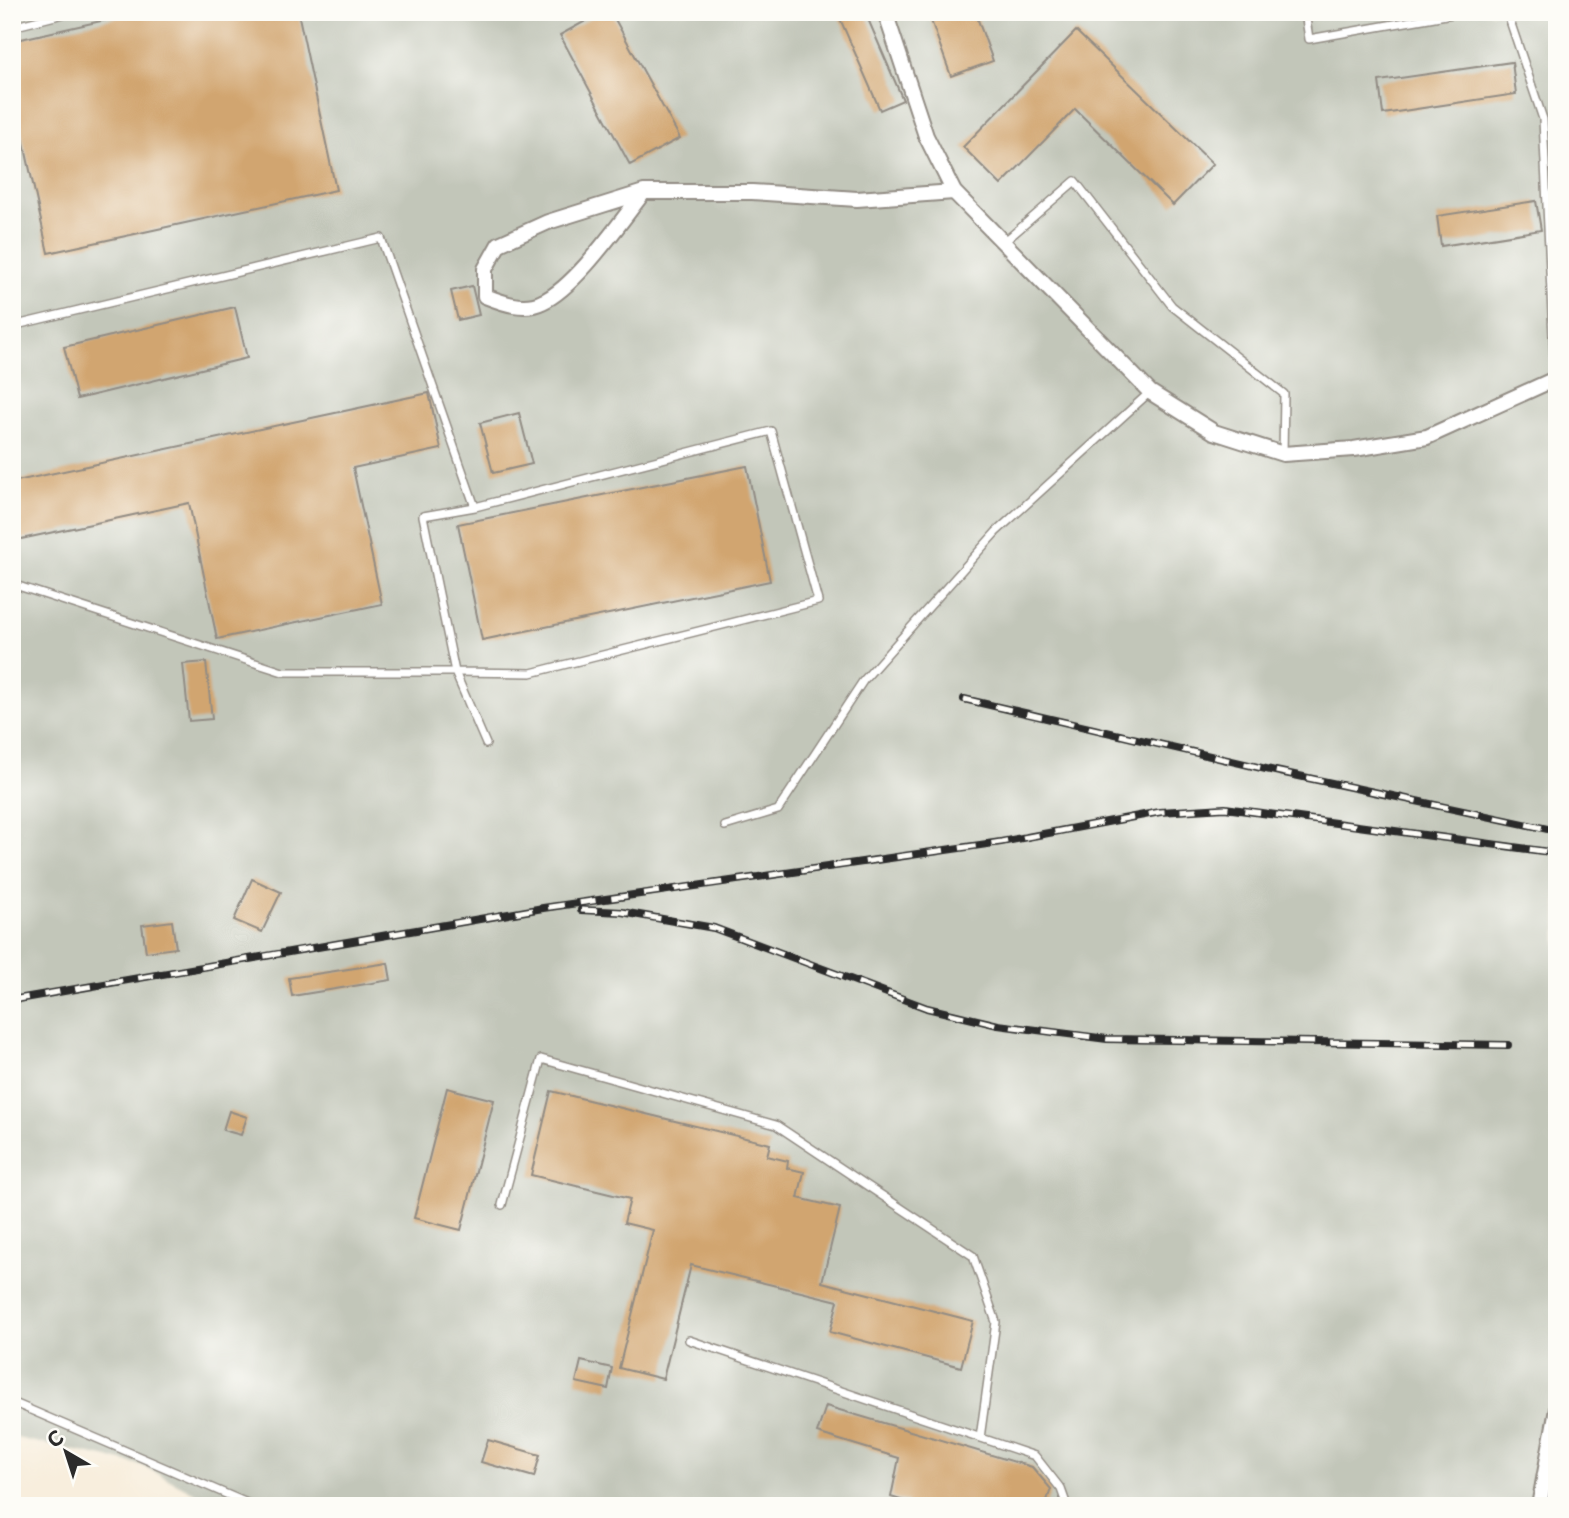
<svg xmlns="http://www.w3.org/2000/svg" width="1569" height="1518" viewBox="0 0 1569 1518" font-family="'Playpen Sans',sans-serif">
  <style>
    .industrial { fill: #c2c6b9 }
    .building { fill: #d1a56f }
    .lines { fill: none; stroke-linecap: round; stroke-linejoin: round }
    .service-casing { stroke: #928c84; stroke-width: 10 }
    .minor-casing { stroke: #928c84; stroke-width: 18 }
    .service { stroke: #fff; stroke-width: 7 }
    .minor { stroke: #fff; stroke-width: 14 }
    .rail-casing { stroke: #2b2b2b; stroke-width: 8 }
    .rail { stroke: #fdfcf7; stroke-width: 5; stroke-dasharray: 16; stroke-linecap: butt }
  </style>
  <rect width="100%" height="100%" fill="#fdfcf7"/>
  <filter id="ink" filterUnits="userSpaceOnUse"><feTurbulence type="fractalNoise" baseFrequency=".0143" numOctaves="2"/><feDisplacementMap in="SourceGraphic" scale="14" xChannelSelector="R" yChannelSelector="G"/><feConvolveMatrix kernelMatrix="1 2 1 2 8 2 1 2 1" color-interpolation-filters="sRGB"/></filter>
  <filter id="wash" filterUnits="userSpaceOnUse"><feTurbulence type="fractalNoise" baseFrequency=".00686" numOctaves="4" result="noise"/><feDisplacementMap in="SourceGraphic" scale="28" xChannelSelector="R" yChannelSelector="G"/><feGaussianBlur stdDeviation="1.57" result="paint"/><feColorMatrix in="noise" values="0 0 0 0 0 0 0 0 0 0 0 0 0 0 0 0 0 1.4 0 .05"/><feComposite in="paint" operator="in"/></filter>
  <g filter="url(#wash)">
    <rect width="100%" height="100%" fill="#f8eedd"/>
    <polygon class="industrial" points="12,12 1557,12 1557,1506 220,1506 141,1465 12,1437"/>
    <g id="blocks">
      <g class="building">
        <polygon points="141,12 298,12 336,190 48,253 12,88 12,41"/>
        <polygon points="602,12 611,12 680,138 630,165 560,35"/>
        <polygon points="837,12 865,12 903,100 880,110"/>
        <polygon points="928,12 975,12 993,61 951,76"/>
        <polygon points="1076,31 1213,164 1173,205 1075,109 1001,185 963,147"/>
        <polygon points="1512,62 1516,94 1383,114 1379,81"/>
        <polygon points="1536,201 1541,230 1441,246 1437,216"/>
        <polygon points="472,286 479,315 458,320 451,291"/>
        <polygon points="235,307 247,358 77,399 64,347"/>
        <polygon points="429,393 441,449 353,468 382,604 217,639 189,503 12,541 12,482"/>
        <polygon points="519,413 532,464 493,473 480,423"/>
        <polygon points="747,466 770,581 482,640 458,524"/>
        <polygon points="206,662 212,719 189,721 183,664"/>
        <polygon points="252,879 281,892 262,932 234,920"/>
        <polygon points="172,921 176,948 146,952 142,925"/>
        <polygon points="388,963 391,980 292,996 289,978"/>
        <polygon points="447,1088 494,1100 461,1230 414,1218"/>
        <polygon points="551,1091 770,1144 767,1156 788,1161 787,1168 804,1172 798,1198 840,1208 822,1282 973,1321 961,1367 830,1332 838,1301 691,1265 663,1379 619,1368 653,1230 624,1223 630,1199 531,1175"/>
        <polygon points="229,1111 247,1117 241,1135 223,1130"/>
        <polygon points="581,1361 612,1368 608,1389 576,1382"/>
        <polygon points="826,1406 1032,1467 1051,1489 1045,1506 907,1506 907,1502 891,1497 899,1458 817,1433"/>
        <polygon points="488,1440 540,1455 534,1477 481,1462"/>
      </g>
    </g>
  </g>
  <g filter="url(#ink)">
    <use href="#blocks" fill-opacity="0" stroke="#928c84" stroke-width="2"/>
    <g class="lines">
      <g class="service-casing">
        <g id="service">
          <polyline points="1305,12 1309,39 1463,12"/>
          <polyline points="1507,12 1543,119 1555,379"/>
          <polyline points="12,27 71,12"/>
          <polyline points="1004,242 1075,181 1172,306 1284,394 1283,454"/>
          <polyline points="12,326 381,238 475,507 423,516 455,672 531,673 818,601 771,431 475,507"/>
          <polyline points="12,584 283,672 455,672 486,744"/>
          <polyline points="725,826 778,810 863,681 996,532 1150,392"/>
          <polyline points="502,1205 541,1059 776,1125 973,1256 996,1322 980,1438"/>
          <polyline points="689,1340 1035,1456 1061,1489 1067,1506"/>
          <polyline points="12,1402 254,1506"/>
        </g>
      </g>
      <g class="minor-casing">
        <g id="minor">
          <polyline points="885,12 926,136 954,192 1150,392 1214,432 1283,454 1354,449 1427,437 1557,378"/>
          <path d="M 644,192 C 620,222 576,287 542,302 C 524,311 503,303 485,296 L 485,269 L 499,244 L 548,222 L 644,192 L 752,192 L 857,199 L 954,192"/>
          <polyline points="1539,1506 1557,1409"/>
        </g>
      </g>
      <use href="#service" class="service"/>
      <use href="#minor" class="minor"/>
      <g class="rail-casing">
        <g id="rail">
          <polyline points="964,699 1266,769 1557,831"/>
          <polyline points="581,910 622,912 714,928 927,1008 998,1025 1107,1039 1508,1045"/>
          <polyline points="12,1000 543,908 1001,842 1160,812 1225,808 1557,853"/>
        </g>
      </g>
      <use href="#rail" class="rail"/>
    </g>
  </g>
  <rect width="1569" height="1518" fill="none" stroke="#fdfcf7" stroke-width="42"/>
  <g transform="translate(66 1452) rotate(321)" stroke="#fdfcf7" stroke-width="5" paint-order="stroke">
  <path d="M0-5L12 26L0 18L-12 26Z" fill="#2b2b2b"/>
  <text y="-10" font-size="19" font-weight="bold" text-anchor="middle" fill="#2b2b2b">С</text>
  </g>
</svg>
